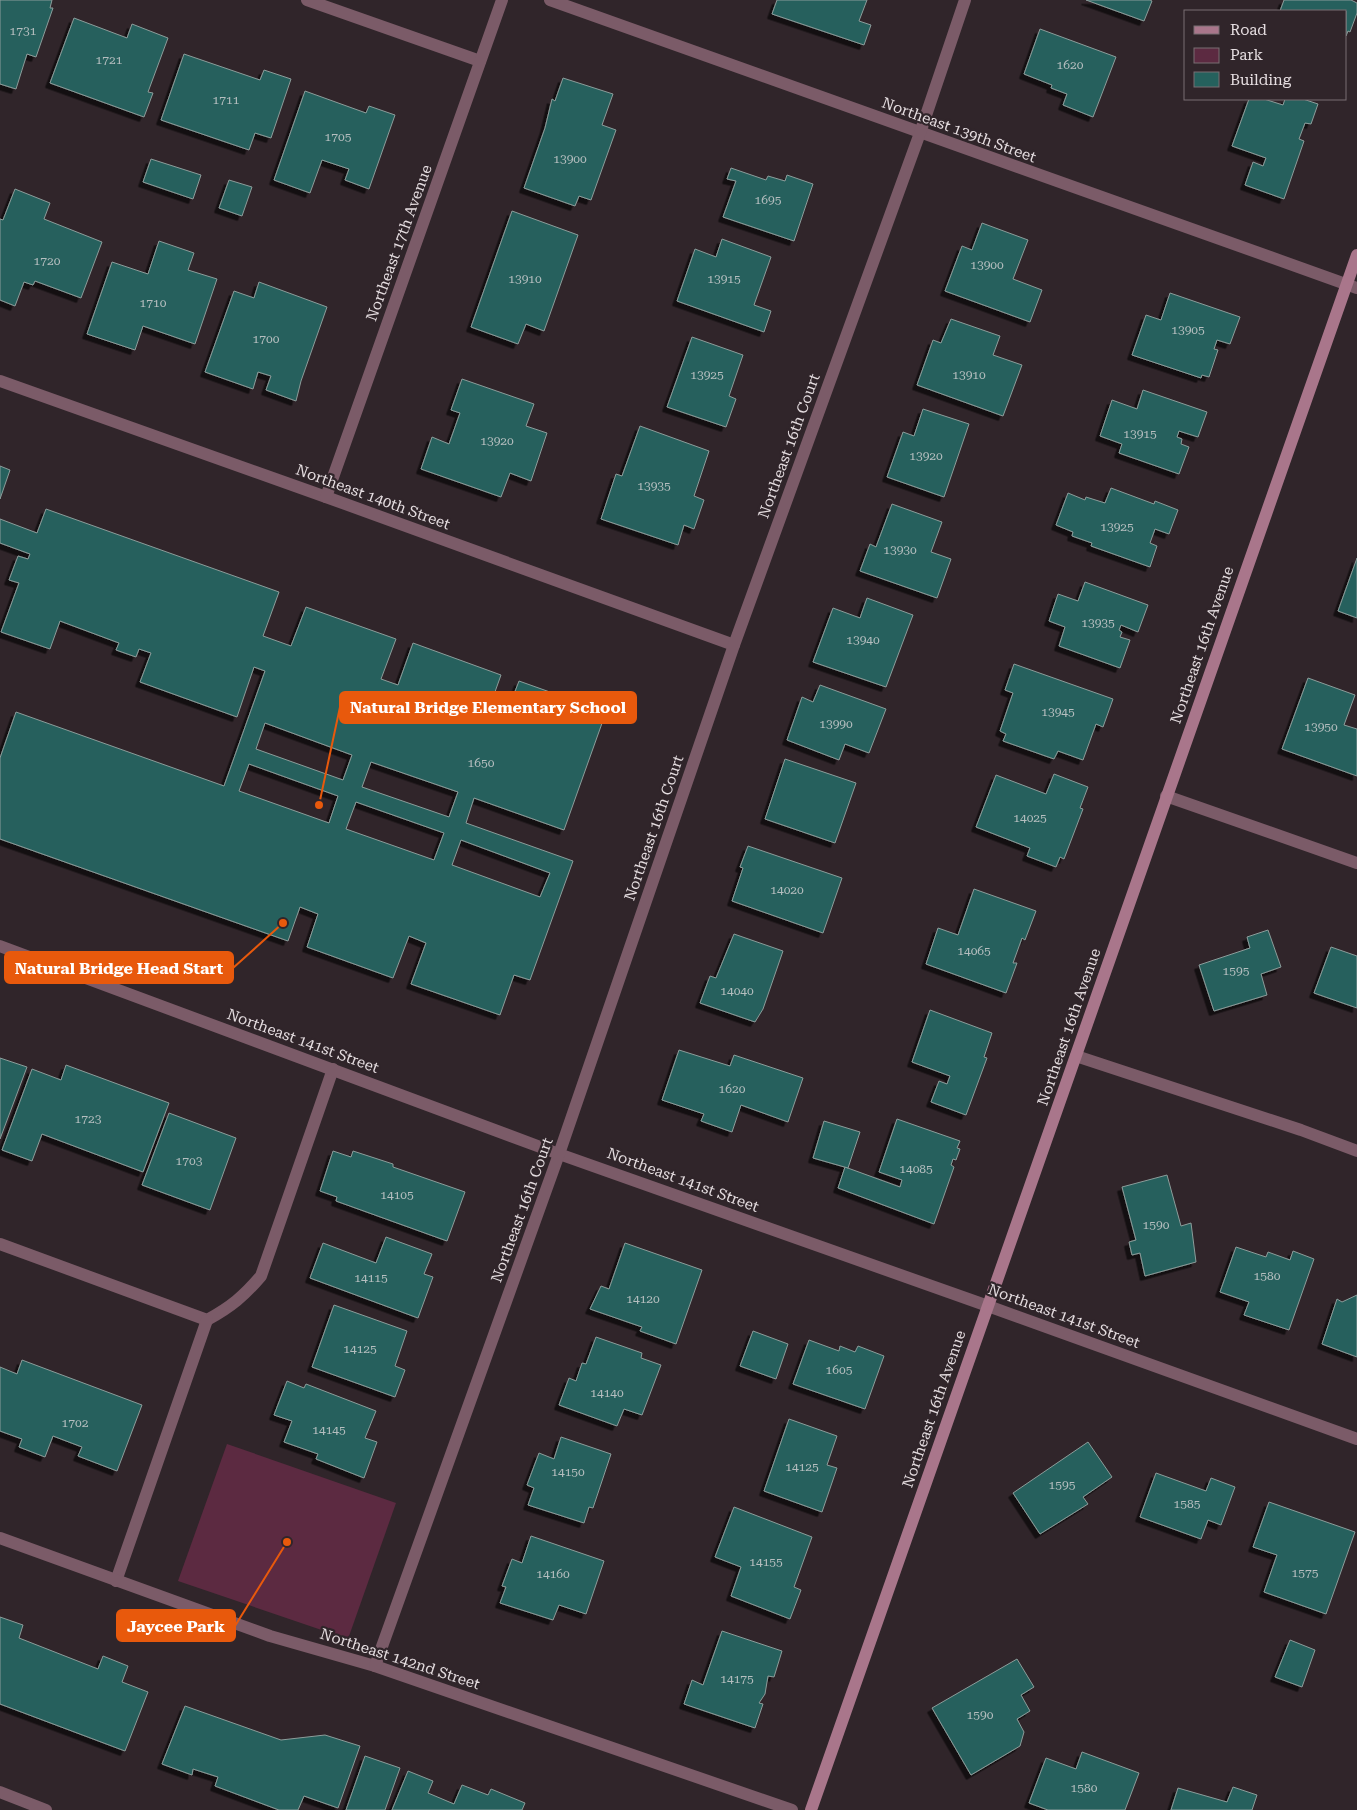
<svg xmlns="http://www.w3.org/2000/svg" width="1357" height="1810" viewBox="0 0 1357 1810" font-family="'Roboto Serif',serif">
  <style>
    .green { fill: #5c2a41 }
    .building { fill: #25615d; stroke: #8c9c9a; fill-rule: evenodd; filter: url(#shadow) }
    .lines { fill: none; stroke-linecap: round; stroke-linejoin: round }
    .lane { stroke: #7b5b68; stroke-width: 12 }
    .street { stroke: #7b5b68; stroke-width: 12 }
    .secondary { stroke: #a9768b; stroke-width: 12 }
    .labels { text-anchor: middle; stroke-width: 4.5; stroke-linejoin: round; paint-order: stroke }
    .number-label { font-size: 12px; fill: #b5bebf }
    .street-label { font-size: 15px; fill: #e5dde0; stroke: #30252a }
    .leader { fill: none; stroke: #e8590c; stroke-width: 2 }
    .callout-dot { fill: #e8590c; stroke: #30252a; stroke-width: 2 }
    .callout { fill: #e8590c; stroke: #e8590c; stroke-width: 2 }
    .callout-label { font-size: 16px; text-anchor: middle; font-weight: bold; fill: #fff }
  </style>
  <defs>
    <filter id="shadow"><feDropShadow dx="-4.5" dy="4.5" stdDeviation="0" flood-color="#0009"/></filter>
  </defs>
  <rect width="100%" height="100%" fill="#30252a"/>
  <polygon class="green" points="227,1444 396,1503 348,1639 178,1581"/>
  <g class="building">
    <polygon points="0,0 52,0 50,8 53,8 36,57 27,54 16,89 0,84"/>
    <polygon points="777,0 867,0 859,21 871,25 864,45 772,14"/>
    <polygon points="1086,0 1150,0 1152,1 1144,21"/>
    <polygon points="1284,0 1351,0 1357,3 1357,13 1350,32 1348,31 1346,36 1346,11 1280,11"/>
    <polygon points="74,18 127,38 132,24 168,38 148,92 153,93 144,117 50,83"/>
    <polygon points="1040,29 1116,57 1093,117 1063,105 1067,94 1051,88 1052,85 1024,74"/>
    <polygon points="184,54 260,80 264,70 291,79 271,138 255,133 249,150 161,120"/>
    <polygon points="563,78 613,94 602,125 616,130 591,200 579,196 575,206 524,188 545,128 552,99 555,101"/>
    <polygon points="305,91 366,113 369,106 395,115 369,189 345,180 349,169 322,160 310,193 274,180"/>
    <polygon points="1249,99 1264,99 1283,105 1285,99 1303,99 1318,104 1311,124 1305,123 1299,139 1304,141 1284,199 1245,185 1253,162 1263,166 1266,158 1232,146"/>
    <polygon points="151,159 201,175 193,199 143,182"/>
    <polygon points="731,168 766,180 768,176 785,181 787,175 813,184 794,241 723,217 736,181 727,179"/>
    <polygon points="229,180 252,187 242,216 219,208"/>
    <polygon points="15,189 50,203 44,219 102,242 81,298 35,281 33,285 24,282 15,306 0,300 0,219 3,220"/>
    <polygon points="512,211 578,235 544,331 526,324 518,344 471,327"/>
    <polygon points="982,223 1028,240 1013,279 1042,290 1030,322 945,291 962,246 972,250"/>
    <polygon points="722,239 771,257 754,305 771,311 764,332 677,301 695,249 716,257"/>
    <polygon points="159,241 194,253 188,270 217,279 195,344 143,326 135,350 87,334 112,262 148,274"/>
    <polygon points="259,282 327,307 301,381 296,401 266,390 271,376 258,372 253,389 205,372 234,291 254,298"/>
    <polygon points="1170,293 1240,317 1230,344 1217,340 1214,349 1218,350 1209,377 1202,375 1201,378 1132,355 1146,315 1161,320"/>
    <polygon points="951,319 1000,336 993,355 1022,365 1003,416 917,385 933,340 941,343"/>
    <polygon points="692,337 743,355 729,396 736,399 726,427 667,407"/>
    <polygon points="462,379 534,404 526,426 547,433 531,481 510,473 501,497 421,469 432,437 449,444 460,413 451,410"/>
    <polygon points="1143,390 1207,412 1198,437 1179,431 1177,437 1182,439 1181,444 1189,447 1179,474 1119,453 1122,444 1100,436 1112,400 1137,409"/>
    <polygon points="923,409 969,424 944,497 887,477 903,432 914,436"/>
    <polygon points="640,426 709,451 694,496 704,500 694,529 684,525 678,545 601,519 616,474 622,476"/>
    <polygon points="0,466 10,470 0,499"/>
    <polygon points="1111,488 1154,504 1155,501 1178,510 1169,534 1155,529 1150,543 1157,546 1150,567 1091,546 1092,543 1072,536 1073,532 1056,525 1068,493 1085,500 1086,497 1105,503"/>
    <polygon points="892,504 942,522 931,552 951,559 937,598 860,571 870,544 876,547"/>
    <path d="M 46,509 L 279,592 L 263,636 L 291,646 L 306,607 L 396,639 L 381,679 L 398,685 L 413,643 L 501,675 L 486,717 L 503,723 L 519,681 L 606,712 L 564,830 L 474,798 L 466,823 L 573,861 L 530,980 L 514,975 L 500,1015 L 411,984 L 426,943 L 409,936 L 393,978 L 307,947 L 318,914 L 300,907 L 288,941 L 0,839 L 0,758 L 16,712 L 224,786 L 265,671 L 254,667 L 237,717 L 140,682 L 151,653 L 139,649 L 136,657 L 116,650 L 119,643 L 60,621 L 50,649 L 1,632 L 19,583 L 9,580 L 18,556 L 28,559 L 30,554 L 0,543 L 0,519 L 37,533 ZM 265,723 L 352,755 L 343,780 L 256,749 ZM 371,762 L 458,792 L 449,817 L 362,787 ZM 249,764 L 338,796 L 329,823 L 239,791 ZM 356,802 L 444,833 L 434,860 L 346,829 ZM 461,840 L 550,873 L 540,897 L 452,865 Z"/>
    <polygon points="1357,558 1357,618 1338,611"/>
    <polygon points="1085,582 1148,605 1138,632 1121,625 1119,630 1122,632 1120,637 1130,640 1120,668 1059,646 1065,627 1049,621 1058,594 1078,601"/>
    <polygon points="867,598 913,615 886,687 813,662 833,608 860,618"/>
    <polygon points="1014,664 1113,699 1103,727 1096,724 1083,760 1058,751 1054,759 1003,741 1006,734 1000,731 1013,693 1005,690"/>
    <polygon points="1308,678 1355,695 1344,725 1357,729 1357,776 1282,749"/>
    <polygon points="820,685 886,709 869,753 845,744 839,760 787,740 802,697 813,702"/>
    <polygon points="785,759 856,783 835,843 765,819"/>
    <polygon points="1054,774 1088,787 1080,808 1083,809 1064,859 1060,857 1056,867 1027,856 1030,848 976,827 996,775 1046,794"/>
    <polygon points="748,846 842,878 823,933 732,901 743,868 740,867"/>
    <polygon points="974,889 1036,911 1025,940 1022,938 1013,963 1017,963 1006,993 926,964 938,928 958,935"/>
    <polygon points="1268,930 1281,967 1261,974 1267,995 1214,1011 1199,965 1250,948 1247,937"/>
    <polygon points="734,934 783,951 763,1009 755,1022 700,1003 710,976 716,978"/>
    <polygon points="1331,947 1357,956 1357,1008 1314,993"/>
    <polygon points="930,1010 992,1033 984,1057 987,1058 966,1115 931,1102 939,1081 947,1084 950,1076 912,1062"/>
    <polygon points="679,1050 730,1066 734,1055 803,1078 788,1122 741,1105 732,1132 701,1121 704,1114 662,1100"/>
    <polygon points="0,1058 27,1067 0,1139"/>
    <polygon points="66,1065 169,1103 143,1172 42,1134 32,1161 2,1150 32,1069 61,1080"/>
    <polygon points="169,1113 236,1138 210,1210 142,1185"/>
    <polygon points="897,1119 960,1141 957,1148 960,1149 956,1160 953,1159 951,1165 954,1167 934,1224 838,1188 845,1167 900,1187 902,1180 879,1172"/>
    <polygon points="824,1121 860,1132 848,1168 813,1158"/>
    <polygon points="333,1151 351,1157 353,1151 393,1164 393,1167 465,1192 447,1241 336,1201 337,1197 320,1191"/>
    <polygon points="1167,1175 1181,1226 1191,1223 1196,1262 1145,1276 1140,1253 1132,1255 1129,1242 1136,1240 1122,1187"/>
    <polygon points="386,1237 432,1254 424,1274 433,1277 418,1318 310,1278 323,1243 376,1263"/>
    <polygon points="625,1243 702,1270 676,1344 640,1331 642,1327 590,1309 601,1286 609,1289"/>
    <polygon points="1236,1247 1266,1257 1268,1252 1290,1260 1293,1251 1314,1259 1289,1330 1244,1315 1249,1302 1220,1292"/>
    <polygon points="1357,1295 1357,1357 1322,1344 1337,1299 1342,1302"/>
    <polygon points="334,1305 407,1331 395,1366 405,1370 395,1397 312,1367"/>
    <polygon points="753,1331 788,1344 776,1379 740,1366"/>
    <polygon points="596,1337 642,1353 641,1358 661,1365 642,1415 624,1409 617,1426 559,1405 569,1378 576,1381 582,1363 586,1364"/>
    <polygon points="809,1340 839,1351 840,1346 855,1352 858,1346 884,1356 865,1409 793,1384"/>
    <polygon points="22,1360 142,1405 117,1471 78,1456 82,1447 53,1436 45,1457 19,1447 22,1439 0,1431 0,1367 17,1374"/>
    <polygon points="287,1381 304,1388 306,1384 376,1411 365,1438 377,1442 364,1478 316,1459 318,1454 284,1442 292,1421 274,1415"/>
    <polygon points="789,1419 837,1436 827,1465 837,1468 822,1512 764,1491"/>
    <polygon points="561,1437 611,1454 593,1508 589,1507 584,1523 528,1505 534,1488 527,1485 539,1453 554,1459"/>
    <polygon points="1088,1442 1112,1477 1083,1497 1088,1504 1040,1534 1013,1493"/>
    <polygon points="1156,1473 1206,1491 1211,1478 1235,1487 1221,1525 1208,1520 1201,1539 1140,1517"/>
    <polygon points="1269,1502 1355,1532 1326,1614 1264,1592 1277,1555 1253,1547"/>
    <polygon points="734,1507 812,1537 794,1587 801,1590 790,1619 731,1596 741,1567 715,1557"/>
    <polygon points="531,1536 604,1561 586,1614 559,1605 553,1620 500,1603 506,1587 502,1586 512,1559 522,1563"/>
    <polygon points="0,1617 23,1625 19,1638 98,1669 103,1656 128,1666 122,1682 148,1692 125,1751 0,1704"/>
    <polygon points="722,1631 782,1651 774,1677 768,1676 765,1694 759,1703 763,1704 755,1728 684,1704 692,1680 703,1685"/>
    <polygon points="1290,1640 1315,1650 1302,1687 1275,1677"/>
    <polygon points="1017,1659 1034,1687 1021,1695 1030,1711 1017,1719 1024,1732 1020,1746 971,1775 932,1708"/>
    <polygon points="185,1706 281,1740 325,1735 360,1746 338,1808 304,1796 298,1810 279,1810 215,1786 218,1777 193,1769 192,1775 162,1764"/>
    <polygon points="1082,1752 1139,1773 1125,1810 1048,1810 1029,1803 1046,1758 1076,1769"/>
    <polygon points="365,1756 400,1768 385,1810 346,1810"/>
    <polygon points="408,1771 433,1781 428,1793 454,1804 462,1785 488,1795 491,1789 525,1803 522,1810 392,1810"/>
    <polygon points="1233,1787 1257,1795 1252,1810 1171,1810 1178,1788 1227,1802"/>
  </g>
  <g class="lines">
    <g class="lane">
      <polyline points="1076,1056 1301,1130 1357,1151"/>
      <path d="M 0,1244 L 207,1320 C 231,1307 244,1296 261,1276 L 333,1069"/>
      <polyline points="116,1581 207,1320"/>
      <polyline points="0,1792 46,1810"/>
    </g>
    <g class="street">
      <polyline points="307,0 480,61"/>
      <polyline points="550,0 1357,288"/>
      <polyline points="0,381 326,497 734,645"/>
      <polyline points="326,497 502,0"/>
      <polyline points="1166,796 1357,863"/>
      <polyline points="0,946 559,1154 988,1306 1357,1439"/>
      <polyline points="0,1538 270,1636 375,1666 792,1810"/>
      <polyline points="375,1666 559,1154 734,645 920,133 965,0"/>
    </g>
    <polyline class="secondary" points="811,1810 1357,255"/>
  </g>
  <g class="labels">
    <g class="number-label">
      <text x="23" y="35">1731</text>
      <text x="109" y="64">1721</text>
      <text x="1070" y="69">1620</text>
      <text x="226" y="104">1711</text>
      <text x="338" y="141">1705</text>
      <text x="570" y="163">13900</text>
      <text x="768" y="204">1695</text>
      <text x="47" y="265">1720</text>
      <text x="987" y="269">13900</text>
      <text x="525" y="283">13910</text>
      <text x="724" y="283">13915</text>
      <text x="153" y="307">1710</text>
      <text x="1188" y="334">13905</text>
      <text x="266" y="343">1700</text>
      <text x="707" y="379">13925</text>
      <text x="969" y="379">13910</text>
      <text x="1140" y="438">13915</text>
      <text x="497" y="445">13920</text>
      <text x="926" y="460">13920</text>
      <text x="654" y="490">13935</text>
      <text x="1117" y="531">13925</text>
      <text x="900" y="554">13930</text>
      <text x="1098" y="627">13935</text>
      <text x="863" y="644">13940</text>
      <text x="1058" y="716">13945</text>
      <text x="836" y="728">13990</text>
      <text x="1321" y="731">13950</text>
      <text x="481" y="767">1650</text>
      <text x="1030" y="822">14025</text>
      <text x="787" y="894">14020</text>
      <text x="974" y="955">14065</text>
      <text x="1236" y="975">1595</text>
      <text x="737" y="995">14040</text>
      <text x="732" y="1093">1620</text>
      <text x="88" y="1123">1723</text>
      <text x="189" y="1165">1703</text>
      <text x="916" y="1173">14085</text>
      <text x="397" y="1199">14105</text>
      <text x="1156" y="1229">1590</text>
      <text x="1267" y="1280">1580</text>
      <text x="371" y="1282">14115</text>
      <text x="643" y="1303">14120</text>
      <text x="360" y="1353">14125</text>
      <text x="839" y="1374">1605</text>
      <text x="607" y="1397">14140</text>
      <text x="75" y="1427">1702</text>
      <text x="329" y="1434">14145</text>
      <text x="802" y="1471">14125</text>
      <text x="568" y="1476">14150</text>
      <text x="1062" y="1489">1595</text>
      <text x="1187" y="1508">1585</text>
      <text x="766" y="1566">14155</text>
      <text x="1305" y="1577">1575</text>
      <text x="553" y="1578">14160</text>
      <text x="737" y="1683">14175</text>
      <text x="980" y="1719">1590</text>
      <text x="1084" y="1792">1580</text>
    </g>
    <g class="street-label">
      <text transform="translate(959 130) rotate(20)" y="5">Northeast 139th Street</text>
      <text transform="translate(399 243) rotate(-70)" y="5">Northeast 17th Avenue</text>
      <text transform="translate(789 446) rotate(-70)" y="5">Northeast 16th Court</text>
      <text transform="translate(373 497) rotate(20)" y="5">Northeast 140th Street</text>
      <text transform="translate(1202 645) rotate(-71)" y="5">Northeast 16th Avenue</text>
      <text transform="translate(654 828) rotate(-71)" y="5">Northeast 16th Court</text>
      <text transform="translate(1069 1027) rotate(-71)" y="5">Northeast 16th Avenue</text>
      <text transform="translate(303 1041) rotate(20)" y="5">Northeast 141st Street</text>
      <text transform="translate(683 1180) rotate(20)" y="5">Northeast 141st Street</text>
      <text transform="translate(522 1210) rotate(-70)" y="5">Northeast 16th Court</text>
      <text transform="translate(1064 1316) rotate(20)" y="5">Northeast 141st Street</text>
      <text transform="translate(934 1409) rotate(-71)" y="5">Northeast 16th Avenue</text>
      <text transform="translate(400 1659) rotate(18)" y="5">Northeast 142nd Street</text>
    </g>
  </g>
  <path class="leader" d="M319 805L340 707M283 923L233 968M287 1542L235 1626"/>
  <g class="callout-dot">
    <circle cx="319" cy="805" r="5"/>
    <circle cx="283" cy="923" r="5"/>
    <circle cx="287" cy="1542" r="5"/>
  </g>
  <g class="callout">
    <rect x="340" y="692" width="296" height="31" rx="5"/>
    <rect x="5" y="952" width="228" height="31" rx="5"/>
    <rect x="117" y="1610" width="118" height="31" rx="5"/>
  </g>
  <g class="callout-label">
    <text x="488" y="713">Natural Bridge Elementary School</text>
    <text x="119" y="974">Natural Bridge Head Start</text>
    <text x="176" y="1632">Jaycee Park</text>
  </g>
  <rect x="1184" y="10" width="162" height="90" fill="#30252a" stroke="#786f73"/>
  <rect x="1194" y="26" width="25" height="8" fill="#a9768b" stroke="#786f73"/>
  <text x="1230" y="35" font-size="15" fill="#e5dde0">Road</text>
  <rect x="1194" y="48" width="25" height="15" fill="#5c2a41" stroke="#786f73"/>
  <text x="1230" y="60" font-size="15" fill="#e5dde0">Park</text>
  <rect x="1194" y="72" width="25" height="15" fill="#25615d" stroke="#786f73"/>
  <text x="1230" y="85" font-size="15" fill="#e5dde0">Building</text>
</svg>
